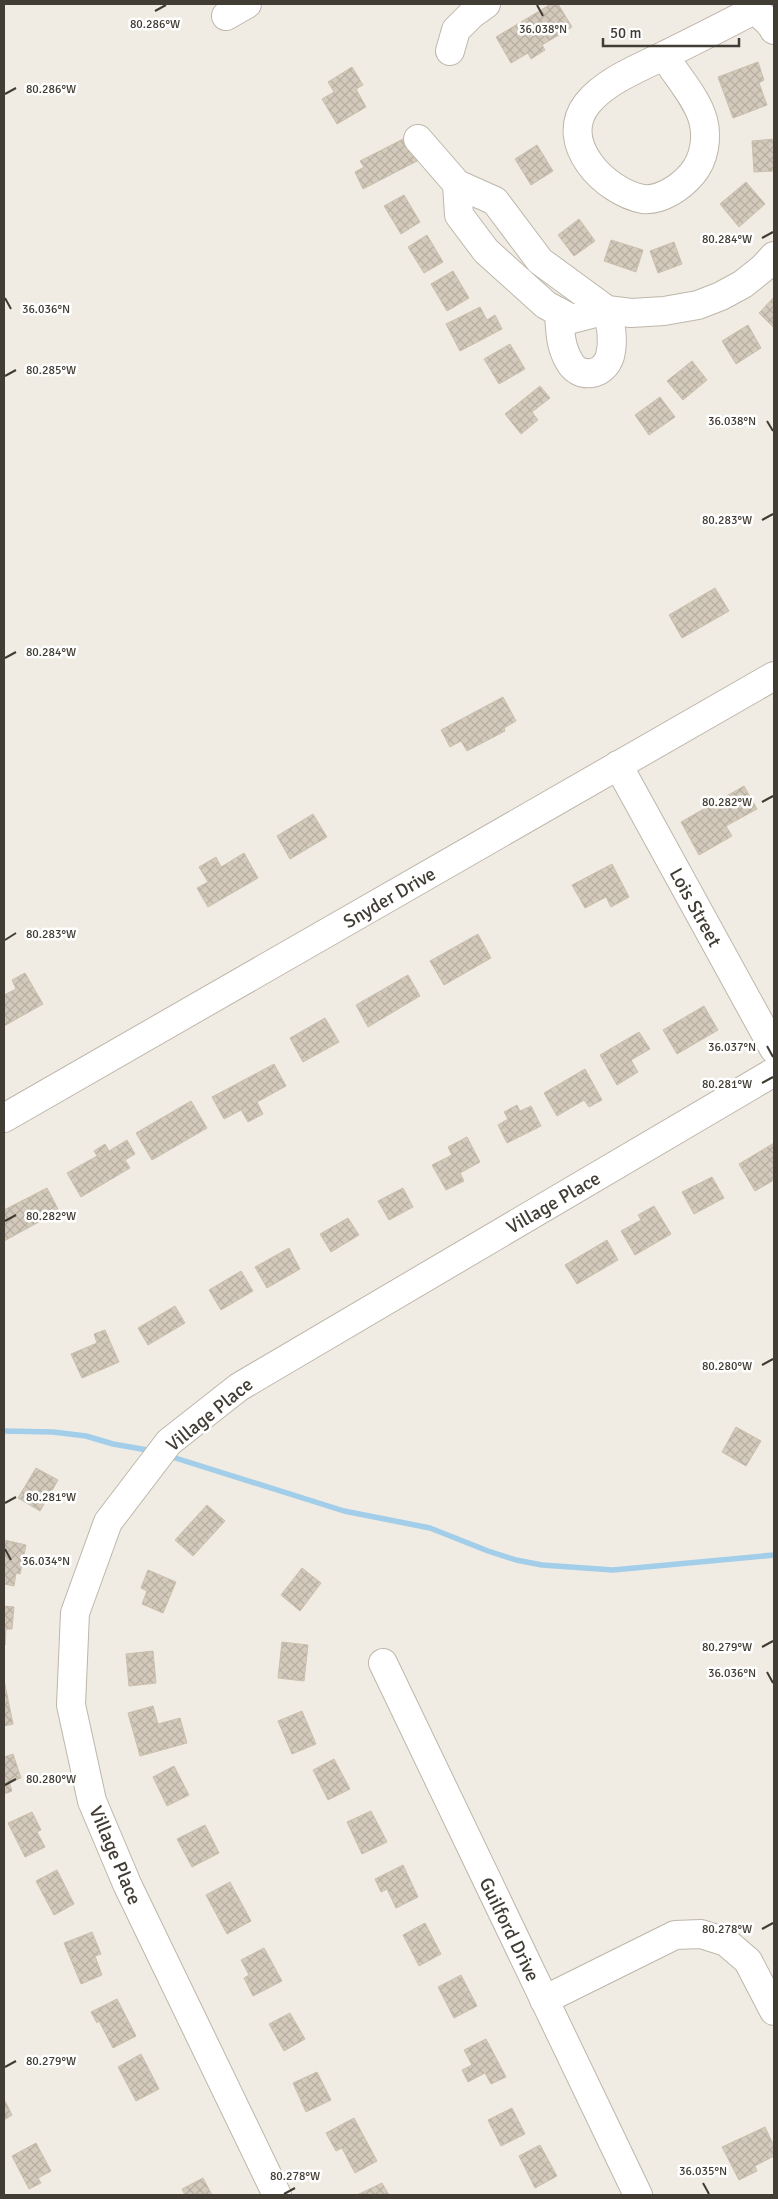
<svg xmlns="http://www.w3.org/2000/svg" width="778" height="2199" viewBox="0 0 778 2199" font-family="Signika,sans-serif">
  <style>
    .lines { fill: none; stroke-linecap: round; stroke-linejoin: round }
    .stream { stroke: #a2ceea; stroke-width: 5.5 }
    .building { fill: url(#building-cross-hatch); stroke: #cbbfad }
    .minor-casing { stroke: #beb6aa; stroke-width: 30 }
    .minor { stroke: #fff; stroke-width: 28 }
    .ticks { fill: none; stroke: #413c34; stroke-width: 2 }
    .labels { text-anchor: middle; stroke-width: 5; stroke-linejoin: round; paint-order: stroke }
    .street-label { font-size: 19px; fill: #413c34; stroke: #fff }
    .ticks-label { font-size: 12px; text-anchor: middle; fill: #413c34; stroke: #fff; stroke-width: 5; stroke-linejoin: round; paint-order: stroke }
  </style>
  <defs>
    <pattern id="building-cross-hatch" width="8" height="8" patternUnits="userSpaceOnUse" patternTransform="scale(1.25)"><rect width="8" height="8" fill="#d4cabc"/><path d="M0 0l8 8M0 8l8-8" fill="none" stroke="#b7aea2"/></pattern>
  </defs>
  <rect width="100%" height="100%" fill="#f0ece3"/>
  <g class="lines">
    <g class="stream">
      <polyline points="4,1431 53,1432 86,1436 113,1444 153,1451"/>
      <polyline points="169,1456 344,1511 430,1528 488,1551 516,1560 542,1565 613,1570 774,1555"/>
    </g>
  </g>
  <g class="building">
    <polygon points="551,4 558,4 572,27 542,45 545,50 531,59 528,53 511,63 496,37"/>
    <polygon points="758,62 764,80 759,83 767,105 733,118 718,77"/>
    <polygon points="352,67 363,85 356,89 366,107 337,124 322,99 334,92 328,82"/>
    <polygon points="409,136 421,159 363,189 355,172 364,167 360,161"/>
    <polygon points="774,139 774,171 754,172 752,141"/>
    <polygon points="537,145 553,171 531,185 515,159"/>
    <polygon points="746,182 765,204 739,227 720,204"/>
    <polygon points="404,195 420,222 401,234 384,206"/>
    <polygon points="579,219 595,241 574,256 558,235"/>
    <polygon points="427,235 443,262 424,273 408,247"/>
    <polygon points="611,240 643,250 636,272 604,261"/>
    <polygon points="674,242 682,264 658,273 650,251"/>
    <polygon points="453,271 469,298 447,311 431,284"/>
    <polygon points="774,297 774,328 759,313"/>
    <polygon points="480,307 487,320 495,315 502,329 460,351 446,324"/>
    <polygon points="748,325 761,348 736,364 722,341"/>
    <polygon points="510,344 525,369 499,384 484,359"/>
    <polygon points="692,361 707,380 683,400 667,381"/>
    <polygon points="540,386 550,398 532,412 538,420 521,434 505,414"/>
    <polygon points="660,397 675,417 649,435 635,415"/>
    <polygon points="715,588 729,611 682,638 669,615"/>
    <polygon points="503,697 516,721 504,728 505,731 467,751 461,741 450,747 441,730"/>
    <polygon points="744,786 757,809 726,826 732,836 699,855 681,822"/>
    <polygon points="313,814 327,837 290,859 277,836"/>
    <polygon points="244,853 258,878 208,907 197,888 208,882 199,867 216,857 221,867"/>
    <polygon points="612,864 629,897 611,907 606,897 585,908 572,885"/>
    <polygon points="478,934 491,958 444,985 430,961"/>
    <polygon points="25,973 43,1004 4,1026 4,995 16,989 12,980"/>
    <polygon points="408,975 420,996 368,1027 356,1005"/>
    <polygon points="704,1006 718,1030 677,1054 663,1030"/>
    <polygon points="325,1018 339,1042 303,1062 290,1038"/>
    <polygon points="639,1032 650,1049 631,1060 638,1072 617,1085 600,1055"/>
    <polygon points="274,1064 286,1086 257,1102 263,1114 248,1122 241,1110 224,1119 212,1097"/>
    <polygon points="585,1069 602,1100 589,1107 584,1100 557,1116 544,1093"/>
    <polygon points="191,1101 207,1128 152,1160 136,1133"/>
    <polygon points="517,1105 520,1111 531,1106 541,1126 507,1143 498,1125 508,1119 504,1112"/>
    <polygon points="467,1137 480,1162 460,1173 464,1181 446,1190 432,1165 452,1155 448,1147"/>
    <polygon points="127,1140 135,1154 125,1160 130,1168 81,1197 67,1173 97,1156 94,1151 105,1144 109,1151"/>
    <polygon points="774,1143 774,1180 755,1191 739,1164"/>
    <polygon points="712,1177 724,1198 694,1214 682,1192"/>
    <polygon points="47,1188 59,1211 4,1241 4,1210"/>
    <polygon points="403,1188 413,1207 389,1220 378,1201"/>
    <polygon points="654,1206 671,1234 635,1255 621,1231 641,1220 638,1215"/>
    <polygon points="348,1218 359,1235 331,1252 320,1234"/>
    <polygon points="607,1240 618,1260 577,1284 565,1265"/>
    <polygon points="289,1248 300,1269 267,1288 255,1267"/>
    <polygon points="241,1271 253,1291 221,1310 209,1290"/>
    <polygon points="175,1306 185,1323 148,1345 138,1328"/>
    <polygon points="105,1330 119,1362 82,1378 71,1354 97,1343 94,1334"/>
    <polygon points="736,1427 761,1441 746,1466 722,1452"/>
    <polygon points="36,1468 58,1480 40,1511 18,1498"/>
    <polygon points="207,1505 225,1521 193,1556 175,1540"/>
    <polygon points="4,1540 26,1545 20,1574 16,1573 14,1586 4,1584"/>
    <polygon points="302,1568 321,1583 300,1611 281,1595"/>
    <polygon points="148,1570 176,1582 163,1613 142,1604 147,1591 141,1588"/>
    <polygon points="4,1606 14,1607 12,1629 6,1629 5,1645"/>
    <polygon points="282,1642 308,1645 304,1681 278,1678"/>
    <polygon points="153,1651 156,1683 129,1686 126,1654"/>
    <polygon points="4,1680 13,1724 4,1726"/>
    <polygon points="153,1706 158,1724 180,1718 187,1743 140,1756 128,1713"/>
    <polygon points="302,1711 316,1744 292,1754 278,1721"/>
    <polygon points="13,1754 21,1778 9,1782 12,1791 4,1794 4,1757"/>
    <polygon points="334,1759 350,1789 328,1800 313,1770"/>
    <polygon points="174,1766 189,1795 167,1806 153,1777"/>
    <polygon points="371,1811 387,1842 362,1854 347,1822"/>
    <polygon points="32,1812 41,1830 37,1832 45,1847 25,1857 8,1823"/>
    <polygon points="205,1825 219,1853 192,1867 177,1839"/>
    <polygon points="403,1865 418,1897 396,1908 387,1889 381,1892 375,1879"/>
    <polygon points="57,1870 74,1904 54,1915 36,1881"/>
    <polygon points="230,1882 251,1921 227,1934 206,1895"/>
    <polygon points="425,1923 441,1954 419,1966 403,1935"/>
    <polygon points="92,1932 101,1954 95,1956 102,1975 81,1984 64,1943"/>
    <polygon points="264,1948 282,1981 253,1996 244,1978 249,1975 241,1960"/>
    <polygon points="461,1975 477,2006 454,2018 438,1987"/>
    <polygon points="117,1999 136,2036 113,2048 99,2021 97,2023 91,2012"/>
    <polygon points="290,2013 305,2039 284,2051 269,2024"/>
    <polygon points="486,2039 506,2077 491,2084 485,2073 468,2082 462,2070 472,2065 464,2050"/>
    <polygon points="141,2054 159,2089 136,2101 118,2067"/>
    <polygon points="317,2072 331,2100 306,2112 293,2083"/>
    <polygon points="4,2099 12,2115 4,2120"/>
    <polygon points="512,2108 525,2134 501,2146 488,2120"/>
    <polygon points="354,2118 377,2161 355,2173 342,2148 336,2151 326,2133"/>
    <polygon points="765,2127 774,2146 774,2156 755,2166 757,2171 739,2180 722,2147"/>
    <polygon points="36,2143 51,2171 38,2178 41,2183 29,2189 12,2156"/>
    <polygon points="540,2145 557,2176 535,2188 519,2156"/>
    <polygon points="203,2178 212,2195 185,2195 182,2189"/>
    <polygon points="382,2183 389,2195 357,2195"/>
  </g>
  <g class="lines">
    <g class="minor-casing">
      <g id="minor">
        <path d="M 752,4 C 757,15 769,19 774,30"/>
        <polyline points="226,16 247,4"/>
        <polyline points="450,51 456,30 472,14 486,4"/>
        <path d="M 664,56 C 676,74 698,100 703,120 C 708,138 704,160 692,174 C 681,187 661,201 643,199 C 605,192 557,143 587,104 C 606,80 640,68 667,54 C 696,40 725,25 754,10"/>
        <polyline points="418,139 457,184 495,201 540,261 607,310 631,313 664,311 698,305 721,296 743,284 763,268 774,256"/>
        <polyline points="457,184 459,215 486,251 546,305 572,319 607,310"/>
        <path d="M 559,312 C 560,329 560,346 569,361 C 579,380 604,376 610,356 C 614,340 611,326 607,310"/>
        <polyline points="618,765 774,1049"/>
        <polyline points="4,1118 774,676"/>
        <polyline points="383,1663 638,2195"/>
        <polyline points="544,2000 675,1935 701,1934 726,1942 748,1961 774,2011"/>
        <polyline points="277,2195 127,1884 92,1801 71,1705 75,1613 108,1522 169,1442 239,1387 774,1072"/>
      </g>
    </g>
    <use href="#minor" class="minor"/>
  </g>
  <path class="ticks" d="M 537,5 L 543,16M 155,11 L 166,5M 5,94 L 16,88M 762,238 L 773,232M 5,298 L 11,309M 5,376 L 16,370M 767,421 L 773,431M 762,520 L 773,514M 5,658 L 16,652M 762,802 L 773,796M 5,940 L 16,933M 767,1046 L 773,1057M 762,1083 L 773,1077M 5,1221 L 16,1215M 762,1365 L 773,1359M 5,1503 L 16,1497M 5,1549 L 11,1560M 762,1647 L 773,1641M 767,1672 L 773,1683M 5,1785 L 16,1779M 762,1929 L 773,1923M 5,2067 L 16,2061M 703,2183 L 709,2194M 284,2194 L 295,2188"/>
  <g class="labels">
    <g class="street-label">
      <text transform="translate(389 897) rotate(-30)" y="7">Snyder Drive</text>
      <text transform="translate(696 907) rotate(61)" y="7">Lois Street</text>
      <text transform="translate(553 1202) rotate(-30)" y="7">Village Place</text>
      <text transform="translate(209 1414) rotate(-39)" y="7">Village Place</text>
      <text transform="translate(116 1855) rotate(67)" y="7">Village Place</text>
      <text transform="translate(510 1929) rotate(64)" y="7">Guilford Drive</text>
    </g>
  </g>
  <g class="ticks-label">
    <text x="155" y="28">80.286°W</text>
    <text x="543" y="33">36.038°N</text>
    <text x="51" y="93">80.286°W</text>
    <text x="727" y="243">80.284°W</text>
    <text x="46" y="313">36.036°N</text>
    <text x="51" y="374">80.285°W</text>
    <text x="732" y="425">36.038°N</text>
    <text x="727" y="524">80.283°W</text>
    <text x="51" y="656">80.284°W</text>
    <text x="727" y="806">80.282°W</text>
    <text x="51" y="938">80.283°W</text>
    <text x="732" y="1051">36.037°N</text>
    <text x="727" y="1088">80.281°W</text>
    <text x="51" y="1220">80.282°W</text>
    <text x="727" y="1370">80.280°W</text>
    <text x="51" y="1501">80.281°W</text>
    <text x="46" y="1565">36.034°N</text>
    <text x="727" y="1651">80.279°W</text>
    <text x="732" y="1677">36.036°N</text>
    <text x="51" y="1783">80.280°W</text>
    <text x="727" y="1933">80.278°W</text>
    <text x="51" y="2065">80.279°W</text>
    <text x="703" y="2175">36.035°N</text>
    <text x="295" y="2180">80.278°W</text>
  </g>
  <rect width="778" height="2199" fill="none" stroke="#413c34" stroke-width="10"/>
  <path d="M603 38v8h136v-8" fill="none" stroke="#413c34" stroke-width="2.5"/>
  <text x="610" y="38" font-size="15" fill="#413c34" stroke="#ffffff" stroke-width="4" paint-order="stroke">50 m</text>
</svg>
